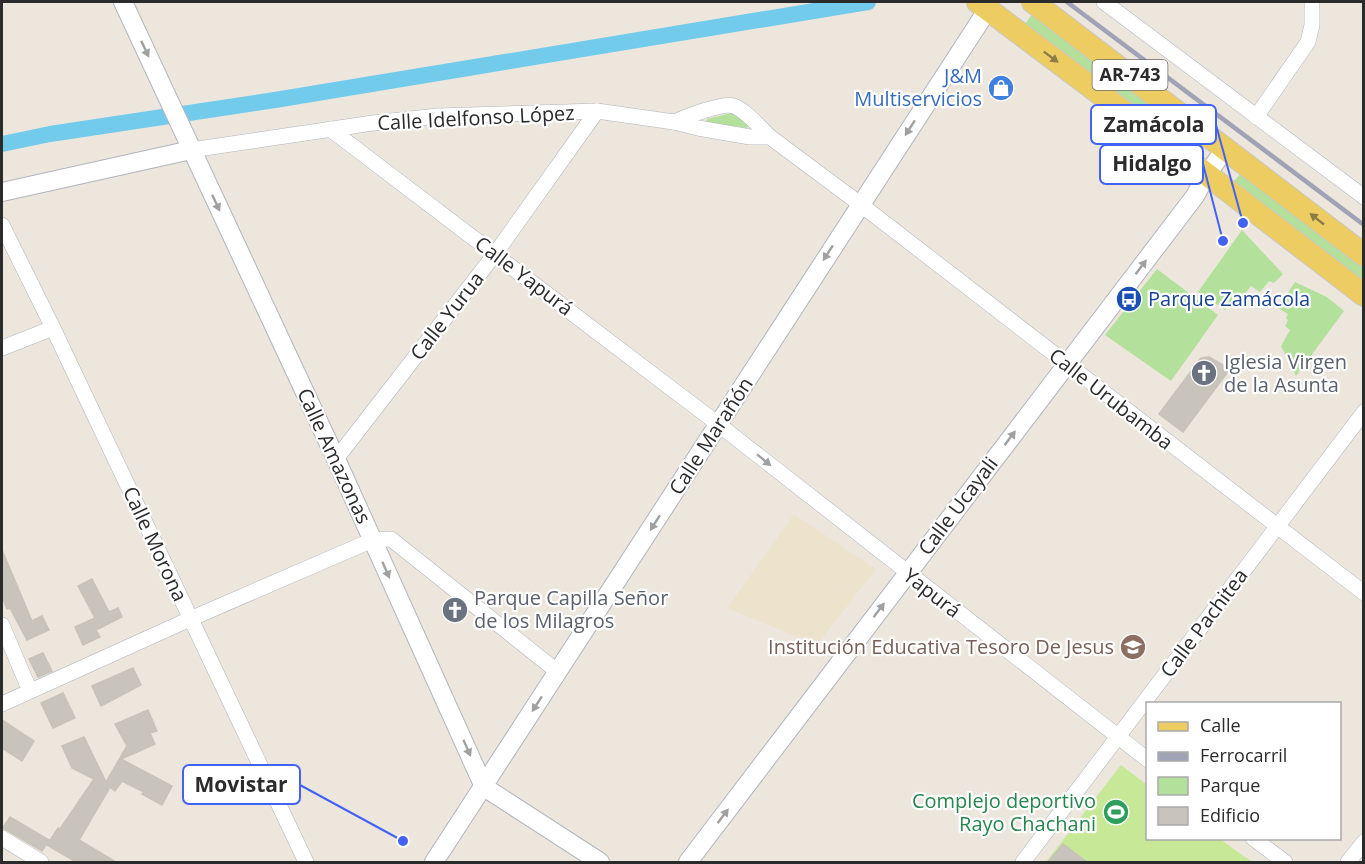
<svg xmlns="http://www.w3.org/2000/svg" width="1365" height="864" viewBox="0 0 1365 864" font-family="'Open Sans',sans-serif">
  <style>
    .education { fill: #ede3cd }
    .green { fill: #b3e19b }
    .pitch { fill: #c6e897 }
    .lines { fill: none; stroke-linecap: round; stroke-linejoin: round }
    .canal { stroke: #73cbec; stroke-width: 16 }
    .building { fill: #c8c4bc; stroke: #c8c2b7; stroke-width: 1.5 }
    .minor-casing { stroke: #b1b4be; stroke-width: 16 }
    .tertiary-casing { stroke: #b1b4be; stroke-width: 20 }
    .primary-casing { stroke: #c8c8c8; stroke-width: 24 }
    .minor { stroke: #fff; stroke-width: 15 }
    .tertiary { stroke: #fff; stroke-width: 18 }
    .primary { stroke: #edcd62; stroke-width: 22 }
    .rail { stroke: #a0a3b5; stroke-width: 4.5 }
    .oneway { fill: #a0a0a0 }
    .oneway2 { fill: #8c7c46 }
    .labels { text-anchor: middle; stroke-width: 4.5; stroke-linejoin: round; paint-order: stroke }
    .shield { fill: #fff; stroke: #6b6b6b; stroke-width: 1.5 }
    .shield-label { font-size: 18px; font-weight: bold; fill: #2b2b2b }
    .shop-label { font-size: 20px; fill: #366cbe; stroke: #fff; text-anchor: end }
    .street-label { font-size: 20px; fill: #2b2b2b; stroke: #fff }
    .transit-label { font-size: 20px; fill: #164399; stroke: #fff; text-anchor: start }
    .worship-label { font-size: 20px; fill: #5b616d; stroke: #fff; text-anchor: start }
    .education-label { font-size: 20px; fill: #785e54; stroke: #fff; text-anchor: end }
    .leisure-label { font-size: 20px; fill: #27864d; stroke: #fff; text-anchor: end }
    .leader { fill: none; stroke: #4262f5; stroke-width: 2 }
    .callout-dot { fill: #4262f5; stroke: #fff; stroke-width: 2 }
    .callout { fill: #fff; stroke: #4262f5; stroke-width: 2 }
    .callout-label { font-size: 21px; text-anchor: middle; font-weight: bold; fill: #2b2b2b }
  </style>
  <rect width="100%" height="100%" fill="#ece6dd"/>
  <polygon class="education" points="794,514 876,569 817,645 727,608"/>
  <g class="green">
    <polygon points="1033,13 1207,143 1197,154 1025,24"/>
    <polygon points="732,113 748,125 747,128 706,122 707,119"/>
    <polygon points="1243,170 1363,264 1363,286 1232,184"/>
    <polygon points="1242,230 1283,274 1274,283 1269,281 1260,292 1251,286 1244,295 1239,292 1225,310 1198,292"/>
    <polygon points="1157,269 1218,315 1171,381 1105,335"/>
    <polygon points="1295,282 1327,297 1344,311 1296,376 1281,346 1290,330 1285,326 1288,320 1286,318 1288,314 1278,308"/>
  </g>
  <polygon class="pitch" points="1121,765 1147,785 1148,838 1220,839 1252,862 1046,862"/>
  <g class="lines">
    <polyline class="canal" points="2,144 50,134 275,100 868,2"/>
  </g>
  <g class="building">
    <polygon points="1209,357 1230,369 1183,432 1159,414 1201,358"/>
    <polygon points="2,550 32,621 42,616 49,630 27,640 10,608 7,609 2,596"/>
    <polygon points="92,579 109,612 118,608 122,617 96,630 100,637 83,645 75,627 95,618 78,586"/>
    <polygon points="43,653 52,671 38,677 29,659"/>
    <polygon points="133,668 141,685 101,706 92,686"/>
    <polygon points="63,693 75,718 53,728 41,703"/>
    <polygon points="148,710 157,731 150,733 155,744 121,759 172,786 162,805 142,794 144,792 122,781 115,791 108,786 109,789 79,840 116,862 76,862 47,845 58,828 60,829 94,779 72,768 62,746 84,737 106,782 127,746 115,724"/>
    <polygon points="2,720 34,741 22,761 2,748"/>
    <polygon points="10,817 49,840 42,851 3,828"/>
    <polygon points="1063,844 1087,862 1048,862"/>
  </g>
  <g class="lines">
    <g class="minor-casing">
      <g id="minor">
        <polyline points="1104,2 1364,197"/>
        <polyline points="1256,117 1308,42 1312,25 1312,2"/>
        <path d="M 674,122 C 685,117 723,102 734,106 C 745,110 761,128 770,137"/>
        <polyline points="330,129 718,424 1148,760"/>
        <polyline points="191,150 373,123 438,116 597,111 674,122 698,128 750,137 770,137 860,204 1364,593"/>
        <polyline points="2,225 53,328 306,862"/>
        <polyline points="2,348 53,328"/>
        <polyline points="336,459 495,254 597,111"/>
        <polyline points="2,625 30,691"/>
        <polyline points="2,704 190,619 354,548 373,540 391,539 558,672"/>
        <polyline points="2,838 41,862"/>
        <polyline points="1253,838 1285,862"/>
        <polyline points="1023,862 1364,412"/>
        <polyline points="1348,862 1364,842"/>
      </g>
    </g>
    <g class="tertiary-casing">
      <g id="tertiary">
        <polyline points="123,2 336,459 484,787 600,862"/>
        <polyline points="2,192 191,150"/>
        <polyline points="434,862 988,9"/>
        <polyline points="688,862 1195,196 1207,174 1226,148"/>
      </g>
    </g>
    <g class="primary-casing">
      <g id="primary">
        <polyline points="978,2 1192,163 1364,295"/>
        <polyline points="1033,2 1364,255"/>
      </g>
    </g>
    <use href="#minor" class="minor"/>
    <use href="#tertiary" class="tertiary"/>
    <use href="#primary" class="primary"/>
    <polyline class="rail" points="1067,2 1364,225"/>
  </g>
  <defs><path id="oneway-solid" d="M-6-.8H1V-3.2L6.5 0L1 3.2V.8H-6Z" transform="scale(1.5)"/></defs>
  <g class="oneway">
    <use href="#oneway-solid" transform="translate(145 49) rotate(65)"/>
    <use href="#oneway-solid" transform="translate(910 128) rotate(123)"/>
    <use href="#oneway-solid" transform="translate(216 203) rotate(65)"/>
    <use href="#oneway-solid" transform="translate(828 253) rotate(123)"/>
    <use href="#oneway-solid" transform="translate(1141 267) rotate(-53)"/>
    <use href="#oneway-solid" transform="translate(1010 438) rotate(-53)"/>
    <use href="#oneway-solid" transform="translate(764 460) rotate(39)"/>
    <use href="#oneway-solid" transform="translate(655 523) rotate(123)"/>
    <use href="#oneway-solid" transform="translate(386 570) rotate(66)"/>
    <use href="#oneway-solid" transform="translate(879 610) rotate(-53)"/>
    <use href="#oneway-solid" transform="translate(537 704) rotate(123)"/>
    <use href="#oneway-solid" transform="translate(467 748) rotate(66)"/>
    <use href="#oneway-solid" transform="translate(723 816) rotate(-53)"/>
  </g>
  <g class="oneway2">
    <use href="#oneway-solid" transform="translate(1051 57) rotate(37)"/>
    <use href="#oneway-solid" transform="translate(1317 219) rotate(-142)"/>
  </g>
  <defs>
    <g id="shop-disc" transform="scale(1.35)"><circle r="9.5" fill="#3f7fe0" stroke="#fff"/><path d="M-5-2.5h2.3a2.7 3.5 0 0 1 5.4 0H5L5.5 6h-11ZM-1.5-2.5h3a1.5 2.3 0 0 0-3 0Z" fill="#fff"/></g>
    <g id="bus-disc" transform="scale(1.35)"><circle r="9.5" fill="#1a4fb4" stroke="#fff"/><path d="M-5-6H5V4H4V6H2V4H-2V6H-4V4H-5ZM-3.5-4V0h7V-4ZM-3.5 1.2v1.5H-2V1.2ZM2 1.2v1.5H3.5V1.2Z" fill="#fff"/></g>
    <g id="church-disc" transform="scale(1.35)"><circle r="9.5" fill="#6b7280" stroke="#fff"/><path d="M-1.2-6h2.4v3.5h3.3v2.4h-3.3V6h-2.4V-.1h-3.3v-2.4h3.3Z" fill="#fff"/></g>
    <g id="school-disc" transform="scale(1.35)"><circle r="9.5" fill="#8d6e63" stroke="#fff"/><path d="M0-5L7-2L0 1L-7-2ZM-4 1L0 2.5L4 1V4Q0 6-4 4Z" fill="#fff"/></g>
    <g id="stadium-disc" transform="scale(1.35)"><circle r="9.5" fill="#2e9e5b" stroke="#fff"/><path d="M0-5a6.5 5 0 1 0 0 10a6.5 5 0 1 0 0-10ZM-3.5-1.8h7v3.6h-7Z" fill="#fff"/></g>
  </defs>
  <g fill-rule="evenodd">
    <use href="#shop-disc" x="1001" y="88"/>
    <use href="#bus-disc" x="1129" y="299"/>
    <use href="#church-disc" x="1204" y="373"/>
    <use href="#church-disc" x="455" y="610"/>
    <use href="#school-disc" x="1133" y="647"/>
    <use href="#stadium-disc" x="1116" y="812"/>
  </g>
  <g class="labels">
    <rect class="shield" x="1092.5" y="60" width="75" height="30" rx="4.5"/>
    <g class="shield-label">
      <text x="1130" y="81">AR-743</text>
    </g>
    <g class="shop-label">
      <text x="982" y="83">J&amp;M<tspan x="982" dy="23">Multiservicios</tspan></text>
    </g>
    <g class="street-label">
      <text transform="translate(476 118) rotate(-3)" y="7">Calle Idelfonso López</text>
      <text transform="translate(524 276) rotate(37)" y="7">Calle Yapurá</text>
      <text transform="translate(447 316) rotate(-52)" y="7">Calle Yurua</text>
      <text transform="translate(1111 399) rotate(38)" y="7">Calle Urubamba</text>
      <text transform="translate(711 436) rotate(-57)" y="7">Calle Marañón</text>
      <text transform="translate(334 456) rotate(65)" y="7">Calle Amazonas</text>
      <text transform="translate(958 506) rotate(-53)" y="7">Calle Ucayali</text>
      <text transform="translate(155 544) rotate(65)" y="7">Calle Morona</text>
      <text transform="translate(932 593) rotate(38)" y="7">Yapurá</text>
      <text transform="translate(1204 623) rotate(-53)" y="7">Calle Pachitea</text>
    </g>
    <g class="transit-label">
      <text x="1148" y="306">Parque Zamácola</text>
    </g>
    <g class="worship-label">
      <text x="1224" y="369">Iglesia Virgen<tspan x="1224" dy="23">de la Asunta</tspan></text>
      <text x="474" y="605">Parque Capilla Señor<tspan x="474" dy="23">de los Milagros</tspan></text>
    </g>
    <g class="education-label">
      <text x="1114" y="654">Institución Educativa Tesoro De Jesus</text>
    </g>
    <g class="leisure-label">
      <text x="1096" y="808">Complejo deportivo<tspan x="1096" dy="23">Rayo Chachani</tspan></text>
    </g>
  </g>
  <path class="leader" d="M1243 223L1216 125M1223 241L1203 164M403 841L300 785"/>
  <g class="callout-dot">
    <circle cx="1243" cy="223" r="6"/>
    <circle cx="1223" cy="241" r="6"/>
    <circle cx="403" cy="841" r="6"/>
  </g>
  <g class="callout">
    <rect x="1091" y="105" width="125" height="39" rx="6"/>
    <rect x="1100" y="145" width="103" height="39" rx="6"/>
    <rect x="183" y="765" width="117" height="39" rx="6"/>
  </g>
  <g class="callout-label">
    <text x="1154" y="132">Zamácola</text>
    <text x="1152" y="171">Hidalgo</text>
    <text x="241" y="792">Movistar</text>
  </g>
  <rect width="1365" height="864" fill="none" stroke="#2b2b2b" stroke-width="6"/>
  <rect x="1146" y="702" width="195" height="138" fill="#ffffff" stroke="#aaaaaa" stroke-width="1.5"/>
  <rect x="1158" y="722" width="30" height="9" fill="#edcd62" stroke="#aaaaaa" stroke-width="1.5"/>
  <text x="1200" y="732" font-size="18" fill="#2b2b2b">Calle</text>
  <rect x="1158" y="752" width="30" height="9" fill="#a0a3b5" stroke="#aaaaaa" stroke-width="1.5"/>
  <text x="1200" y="762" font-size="18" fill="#2b2b2b">Ferrocarril</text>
  <rect x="1158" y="777" width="30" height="18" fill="#b3e19b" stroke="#aaaaaa" stroke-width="1.5"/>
  <text x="1200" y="792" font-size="18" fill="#2b2b2b">Parque</text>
  <rect x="1158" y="807" width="30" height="18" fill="#c8c4bc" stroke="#aaaaaa" stroke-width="1.5"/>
  <text x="1200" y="822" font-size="18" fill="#2b2b2b">Edificio</text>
</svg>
